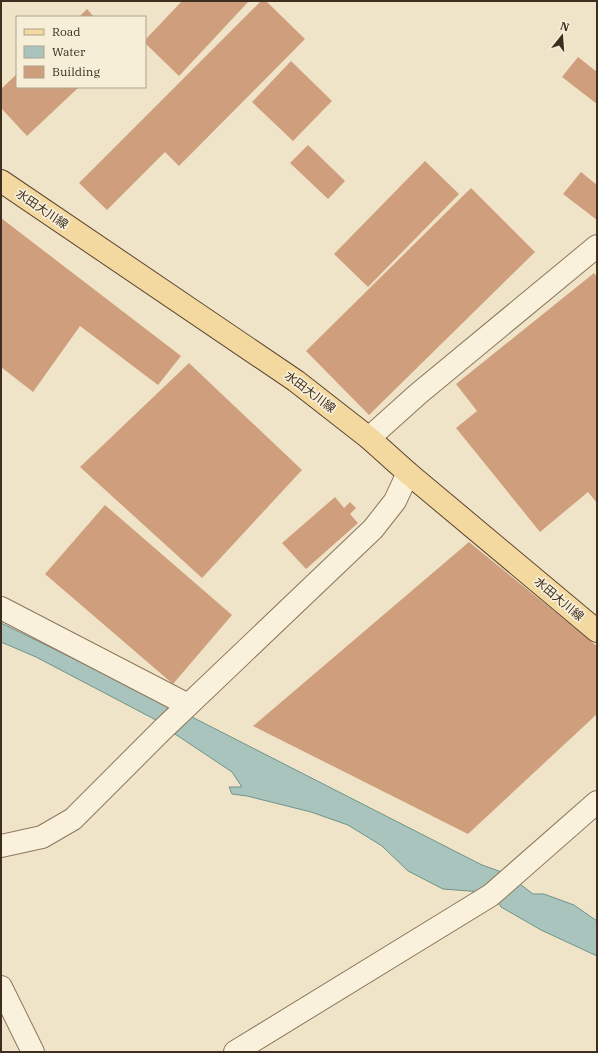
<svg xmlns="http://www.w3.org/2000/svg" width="598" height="1053" viewBox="0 0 598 1053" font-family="'IBM Plex Serif','Noto Sans JP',serif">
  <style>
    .water { fill: #a9c4bc; stroke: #6f938a }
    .building { fill: #cf9f7d }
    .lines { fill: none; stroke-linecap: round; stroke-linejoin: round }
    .minor-casing { stroke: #8d765c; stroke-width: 24 }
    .major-casing { stroke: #5b4430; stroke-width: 24 }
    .minor { stroke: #faf1dc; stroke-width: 22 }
    .major { stroke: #f3d9a0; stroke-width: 22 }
    .labels { text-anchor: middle; stroke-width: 3.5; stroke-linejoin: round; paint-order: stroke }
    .street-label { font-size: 12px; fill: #3d2e20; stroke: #f7eed8 }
  </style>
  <rect width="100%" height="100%" fill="#f0e4c8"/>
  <g class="water">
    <polygon points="1,623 170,706 156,720 36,657 1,642"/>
    <polygon points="192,717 482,865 510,875 482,892 443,889 408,871 382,846 348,825 311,812 247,796 232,794 229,787 242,787 232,772 175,734"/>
    <polygon points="516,881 533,894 544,894 574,905 597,921 597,956 541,930 501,907 495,896"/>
  </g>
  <g class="building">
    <polygon points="182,1 249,1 179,76 145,43 145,40"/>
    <polygon points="261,1 266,1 305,39 179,166 165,152 107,210 79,183"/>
    <polygon points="87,9 94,17 79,17"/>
    <polygon points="578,57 597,72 597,104 562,77"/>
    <polygon points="291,61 332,101 293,141 252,102"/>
    <polygon points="17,74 17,87 79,87 27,136 1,108 1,89"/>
    <polygon points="308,145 345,181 328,199 290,163"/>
    <polygon points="425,161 459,194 368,287 334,254"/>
    <polygon points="581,172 597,185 597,220 563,194"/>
    <polygon points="471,188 535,252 369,415 306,351"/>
    <polygon points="1,218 181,356 158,385 80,326 33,392 1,367"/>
    <polygon points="594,273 597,277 597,503 588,492 540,532 456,428 477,411 456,384"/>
    <polygon points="189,363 302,470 202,578 80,467"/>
    <polygon points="335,497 344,508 350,502 356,508 350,514 358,523 306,569 282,543"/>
    <polygon points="105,505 232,615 173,684 45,574"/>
    <polygon points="469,542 597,646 597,714 468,834 253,726"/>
  </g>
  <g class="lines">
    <g class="minor-casing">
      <g id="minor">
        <polyline points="369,438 418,394 597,246"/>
        <polyline points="1,608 188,705"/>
        <polyline points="1,846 42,837 73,819 162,730 373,529 395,501 408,473"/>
        <polyline points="1,987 33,1052"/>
        <polyline points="235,1052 491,895 597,802"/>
      </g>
    </g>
    <g class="major-casing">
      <polyline id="major" points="1,181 296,381 369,438 408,473 597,631"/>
    </g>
    <use href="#minor" class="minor"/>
    <use href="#major" class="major"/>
  </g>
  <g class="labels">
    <g class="street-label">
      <text transform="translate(42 209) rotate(34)" y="4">水田大川線</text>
      <text transform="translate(310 392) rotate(37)" y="4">水田大川線</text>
      <text transform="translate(559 599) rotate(40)" y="4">水田大川線</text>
    </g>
  </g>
  <rect width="598" height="1053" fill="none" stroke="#3d2e20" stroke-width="4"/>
  <rect x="16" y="16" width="130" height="72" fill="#f7eed8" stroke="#ada18e"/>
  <rect x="24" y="29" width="20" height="6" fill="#f3d9a0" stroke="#ada18e"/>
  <text x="52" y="36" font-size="12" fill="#3d2e20">Road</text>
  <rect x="24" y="46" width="20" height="12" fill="#a9c4bc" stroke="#ada18e"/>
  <text x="52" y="56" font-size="12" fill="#3d2e20">Water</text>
  <rect x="24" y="66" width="20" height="12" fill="#cf9f7d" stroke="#ada18e"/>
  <text x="52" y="76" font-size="12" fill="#3d2e20">Building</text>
  <g transform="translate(562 36) rotate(17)" stroke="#f7eed8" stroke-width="3" paint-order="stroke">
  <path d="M0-3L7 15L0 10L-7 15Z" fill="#3d2e20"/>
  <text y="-6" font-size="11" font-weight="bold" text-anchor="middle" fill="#3d2e20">N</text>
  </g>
</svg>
